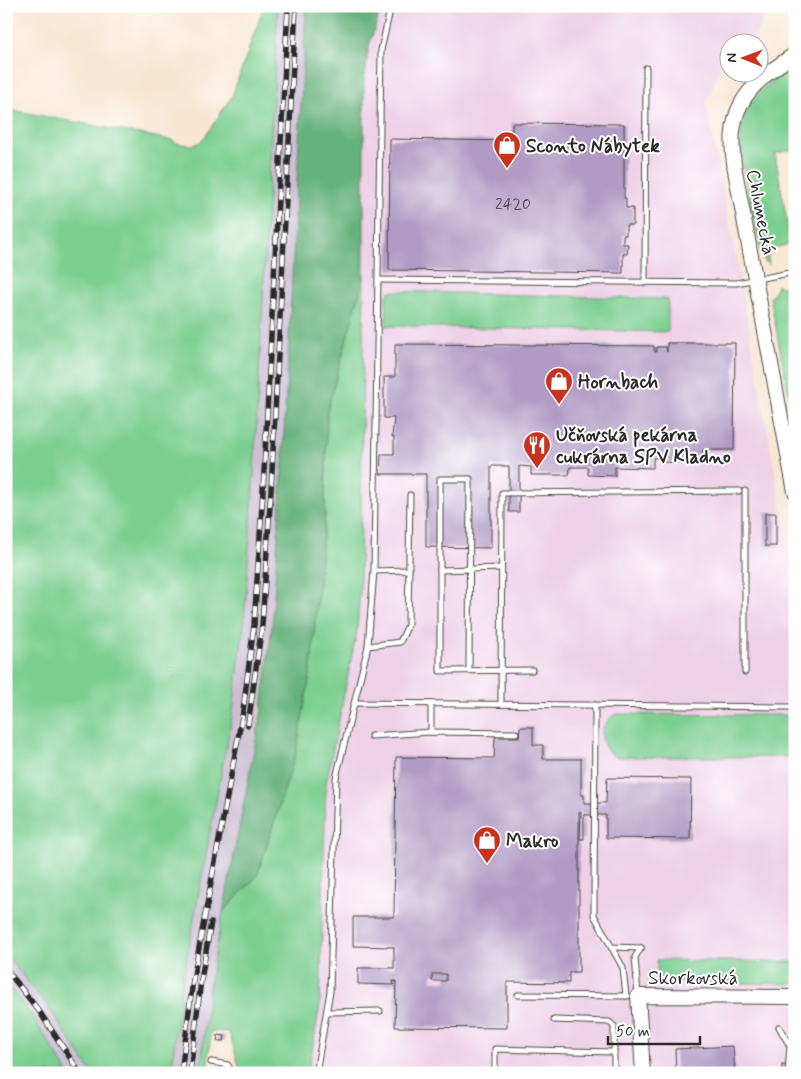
<svg xmlns="http://www.w3.org/2000/svg" width="801" height="1079" viewBox="0 0 801 1079" font-family="Mynerve,sans-serif">
  <style>
    .built { fill: #eed0e7 }
    .industrial { fill: #ccbed3 }
    .green { fill: #7dcf91; stroke: #547d5e }
    .forest { fill: #66b27b; stroke: #486e53 }
    .building { fill: #b19bc5; fill-rule: evenodd }
    .lines { fill: none; stroke-linecap: round; stroke-linejoin: round }
    .lane-casing { stroke: #4a4744; stroke-width: 7 }
    .secondary-casing { stroke: #4a4744; stroke-width: 16 }
    .highway-casing { stroke: #4a4744; stroke-width: 19 }
    .lane { stroke: #fff; stroke-width: 5 }
    .secondary { stroke: #fff; stroke-width: 14 }
    .highway { stroke: #fff; stroke-width: 18 }
    .rail-casing { stroke: #2b2b2b; stroke-width: 5.5 }
    .rail { stroke: #fff; stroke-width: 4; stroke-dasharray: 11; stroke-linecap: butt }
    .labels { text-anchor: middle; stroke-width: 4; stroke-linejoin: round; paint-order: stroke }
    .number-label { font-size: 16px; fill: #4c4752 }
    .poi-label { font-size: 19px; font-weight: bold; fill: #2b2b2b; stroke: #fff; text-anchor: start }
    .street-label { font-size: 19px; fill: #2b2b2b; stroke: #fff }
  </style>
  <rect width="100%" height="100%" fill="#fff"/>
  <filter id="ink" filterUnits="userSpaceOnUse"><feTurbulence type="fractalNoise" baseFrequency=".02" numOctaves="2"/><feDisplacementMap in="SourceGraphic" scale="10" xChannelSelector="R" yChannelSelector="G"/><feConvolveMatrix kernelMatrix="1 2 1 2 8 2 1 2 1" color-interpolation-filters="sRGB"/></filter>
  <filter id="wash" filterUnits="userSpaceOnUse"><feTurbulence type="fractalNoise" baseFrequency=".0096" numOctaves="4" result="noise"/><feDisplacementMap in="SourceGraphic" scale="20" xChannelSelector="R" yChannelSelector="G"/><feGaussianBlur stdDeviation="1.12" result="paint"/><feColorMatrix in="noise" values="0 0 0 0 0 0 0 0 0 0 0 0 0 0 0 0 0 1.4 0 .05"/><feComposite in="paint" operator="in"/></filter>
  <g filter="url(#wash)">
    <rect width="100%" height="100%" fill="#f8e6d2"/>
    <polygon class="built" points="382,6 765,6 766,12 754,39 749,42 728,42 728,56 723,59 706,104 734,247 795,582 795,1073 308,1073 320,1005 326,784 357,631 360,592 364,81 369,46"/>
    <g class="industrial">
      <polygon points="278,6 306,6 281,491 272,626 250,775 210,981 200,1073 171,1073 183,978 248,575"/>
      <polygon points="6,955 47,1005 92,1073 68,1073 32,1016 6,983"/>
    </g>
    <g class="green">
      <polygon points="264,6 278,6 253,490 244,624 233,710 183,978 171,1073 92,1073 47,1005 6,955 6,109 171,140 179,144 193,145 202,141 232,96"/>
      <path d="M 795,65 L 795,149 L 775,154 L 791,244 L 767,249 L 769,265 L 765,262 L 761,251 C 756,228 751,206 746,183 C 733,123 741,97 795,65 Z"/>
      <polygon points="364,276 360,592 357,631 326,784 320,1005 308,1073 239,1073 239,1067 229,1032 211,1031 207,1073 200,1073 210,981 223,912 257,876 296,753 311,669 325,514 327,411"/>
      <polygon points="778,284 779,287 795,285 795,428 770,298"/>
      <polygon points="390,291 668,299 668,332 386,326 386,297"/>
      <path d="M 616,714 L 784,715 L 795,717 L 795,757 L 615,757 C 598,745 597,726 616,714 Z"/>
      <polygon points="657,960 795,962 795,984 663,982 657,972"/>
      <polygon points="6,983 32,1016 68,1073 6,1073"/>
    </g>
    <polygon class="forest" points="306,6 382,6 369,46 364,81 364,276 327,411 325,514 311,669 296,753 257,876 223,912 261,713 272,626 281,491"/>
    <g id="blocks">
      <g class="building">
        <polygon points="512,123 624,124 624,198 626,198 626,208 633,208 633,225 626,225 626,235 623,235 623,244 628,244 627,254 623,254 623,273 389,270 390,139 512,141"/>
        <polygon points="667,343 735,343 734,450 703,450 702,463 661,462 661,458 653,458 653,468 615,467 615,476 588,475 588,467 570,467 569,475 531,475 531,467 519,466 519,512 509,512 509,466 491,466 491,548 426,547 426,474 380,474 381,454 394,454 394,437 392,437 394,418 384,418 384,377 395,377 395,344 654,346 654,351 656,352 656,347 666,347 667,352"/>
        <rect x="765" y="513" width="11" height="33"/>
        <path d="M 520,727 L 533,727 L 533,745 L 543,745 L 543,759 L 581,759 L 581,795 L 584,795 L 584,803 L 606,803 L 607,778 L 691,779 L 690,839 L 606,838 L 606,815 L 584,815 L 584,839 L 580,839 L 581,812 L 579,812 L 579,972 L 569,972 L 569,983 L 507,982 L 507,1028 L 395,1027 L 396,981 L 393,981 L 394,985 L 358,984 L 358,968 L 394,968 L 394,947 L 353,946 L 353,917 L 394,917 L 396,757 L 494,758 L 495,737 L 519,737 ZM 432,974 L 446,974 L 446,981 L 432,981 Z"/>
        <polygon points="218,1035 225,1036 224,1041 217,1041"/>
        <polygon points="733,1046 735,1073 676,1073 675,1049"/>
        <rect x="782" y="1065" width="13" height="8"/>
      </g>
    </g>
  </g>
  <g filter="url(#ink)">
    <use href="#blocks" fill-opacity="0" stroke="#4a4744" stroke-width="1"/>
    <g class="lines">
      <g class="lane-casing">
        <g id="lane">
          <polyline points="380,280 736,283 795,272"/>
          <polyline points="645,283 646,68"/>
          <polyline points="440,570 501,568"/>
          <polyline points="374,571 409,570"/>
          <polyline points="368,646 400,642 408,625 410,495"/>
          <polyline points="469,671 470,479 440,479 440,671 532,670"/>
          <polyline points="745,672 745,491"/>
          <polyline points="355,703 795,707"/>
          <polyline points="501,704 502,493 739,491"/>
          <polyline points="595,705 594,915 623,968 626,996"/>
          <polyline points="431,732 431,704"/>
          <polyline points="371,736 431,732 516,733"/>
          <polyline points="611,947 641,948"/>
          <polyline points="518,995 628,996"/>
          <polyline points="638,995 635,957 641,948"/>
          <polyline points="327,1012 380,1011"/>
          <polyline points="554,1020 609,1022 614,1026 614,1073"/>
          <polyline points="779,1027 790,1046 795,1046"/>
          <polyline points="211,1062 228,1065 232,1073"/>
          <polyline points="316,1073 330,991 336,778 368,646 374,571 381,50 391,6"/>
          <polyline points="495,1073 495,1049 614,1052"/>
          <polyline points="788,1073 790,1046"/>
        </g>
      </g>
      <g class="secondary-casing">
        <g id="secondary">
          <path d="M 795,54 C 742,89 724,111 736,176 L 795,492"/>
          <polyline points="643,1073 638,996 795,997"/>
        </g>
      </g>
      <g class="highway-casing">
        <polyline id="highway" points="795,6 795,7"/>
      </g>
      <use href="#lane" class="lane"/>
      <use href="#secondary" class="secondary"/>
      <use href="#highway" class="highway"/>
      <g class="rail-casing">
        <g id="rail">
          <polyline points="248,725 262,625 271,491 296,6"/>
          <polyline points="6,969 39,1011 80,1073"/>
          <polyline points="181,1073 193,980 243,711 254,625 263,491 288,6"/>
          <polyline points="190,1073 201,980 211,922"/>
        </g>
      </g>
      <use href="#rail" class="rail"/>
    </g>
  </g>
  <defs>
    <g id="shop-pin" transform="scale(1.4375)"><path d="M0 17L-7.5 6A9.5 9.5 0 1 1 7.5 6Z" fill="#c8321e" stroke="#fff"/><path d="M-5-2.5h2.3a2.7 3.5 0 0 1 5.4 0H5L5.5 6h-11ZM-1.5-2.5h3a1.5 2.3 0 0 0-3 0Z" fill="#fff"/></g>
    <g id="restaurant-pin" transform="scale(1.4375)"><path d="M0 17L-7.5 6A9.5 9.5 0 1 1 7.5 6Z" fill="#c8321e" stroke="#fff"/><path d="M-5-6h1v4h1v-4h1v4h1v-4h1v5L-1.5 .5V6h-2V.5L-5-1ZM5-6V6H3V1.5H1.5Q1.5-4 5-6Z" fill="#fff"/></g>
  </defs>
  <g fill-rule="evenodd">
    <use href="#shop-pin" x="507" y="145"/>
    <use href="#shop-pin" x="559" y="381"/>
    <use href="#restaurant-pin" x="537" y="445"/>
    <use href="#shop-pin" x="487" y="840"/>
  </g>
  <g class="labels">
    <g class="number-label">
      <text x="513" y="209">2420</text>
    </g>
    <g class="poi-label">
      <text x="526" y="152">Sconto Nábytek</text>
      <text x="578" y="388">Hornbach</text>
      <text x="556" y="441">Učňovská pekárna<tspan x="556" dy="22">cukrárna SPV Kladno</tspan></text>
      <text x="506" y="847">Makro</text>
    </g>
    <g class="street-label">
      <text transform="translate(762 212) rotate(79)" y="7">Chlumecká</text>
      <text x="693" y="984">Skorkovská</text>
    </g>
  </g>
  <rect width="801" height="1079" fill="none" stroke="#fff" stroke-width="25"/>
  <g transform="translate(744 58) rotate(271)"><circle r="24" fill="#ffffff" stroke="#aaaaaa"/>
  <path d="M0-4L9 19L0 12L-9 19Z" fill="#c8321e"/>
  <text y="-8" font-size="14" font-weight="bold" text-anchor="middle" fill="#2b2b2b">N</text>
  </g>
  <path d="M608 1036v8h92v-8" fill="none" stroke="#2b2b2b" stroke-width="2.5"/>
  <text x="616" y="1036" font-size="15" fill="#2b2b2b" stroke="#ffffff" stroke-width="4" paint-order="stroke">50 m</text>
</svg>
